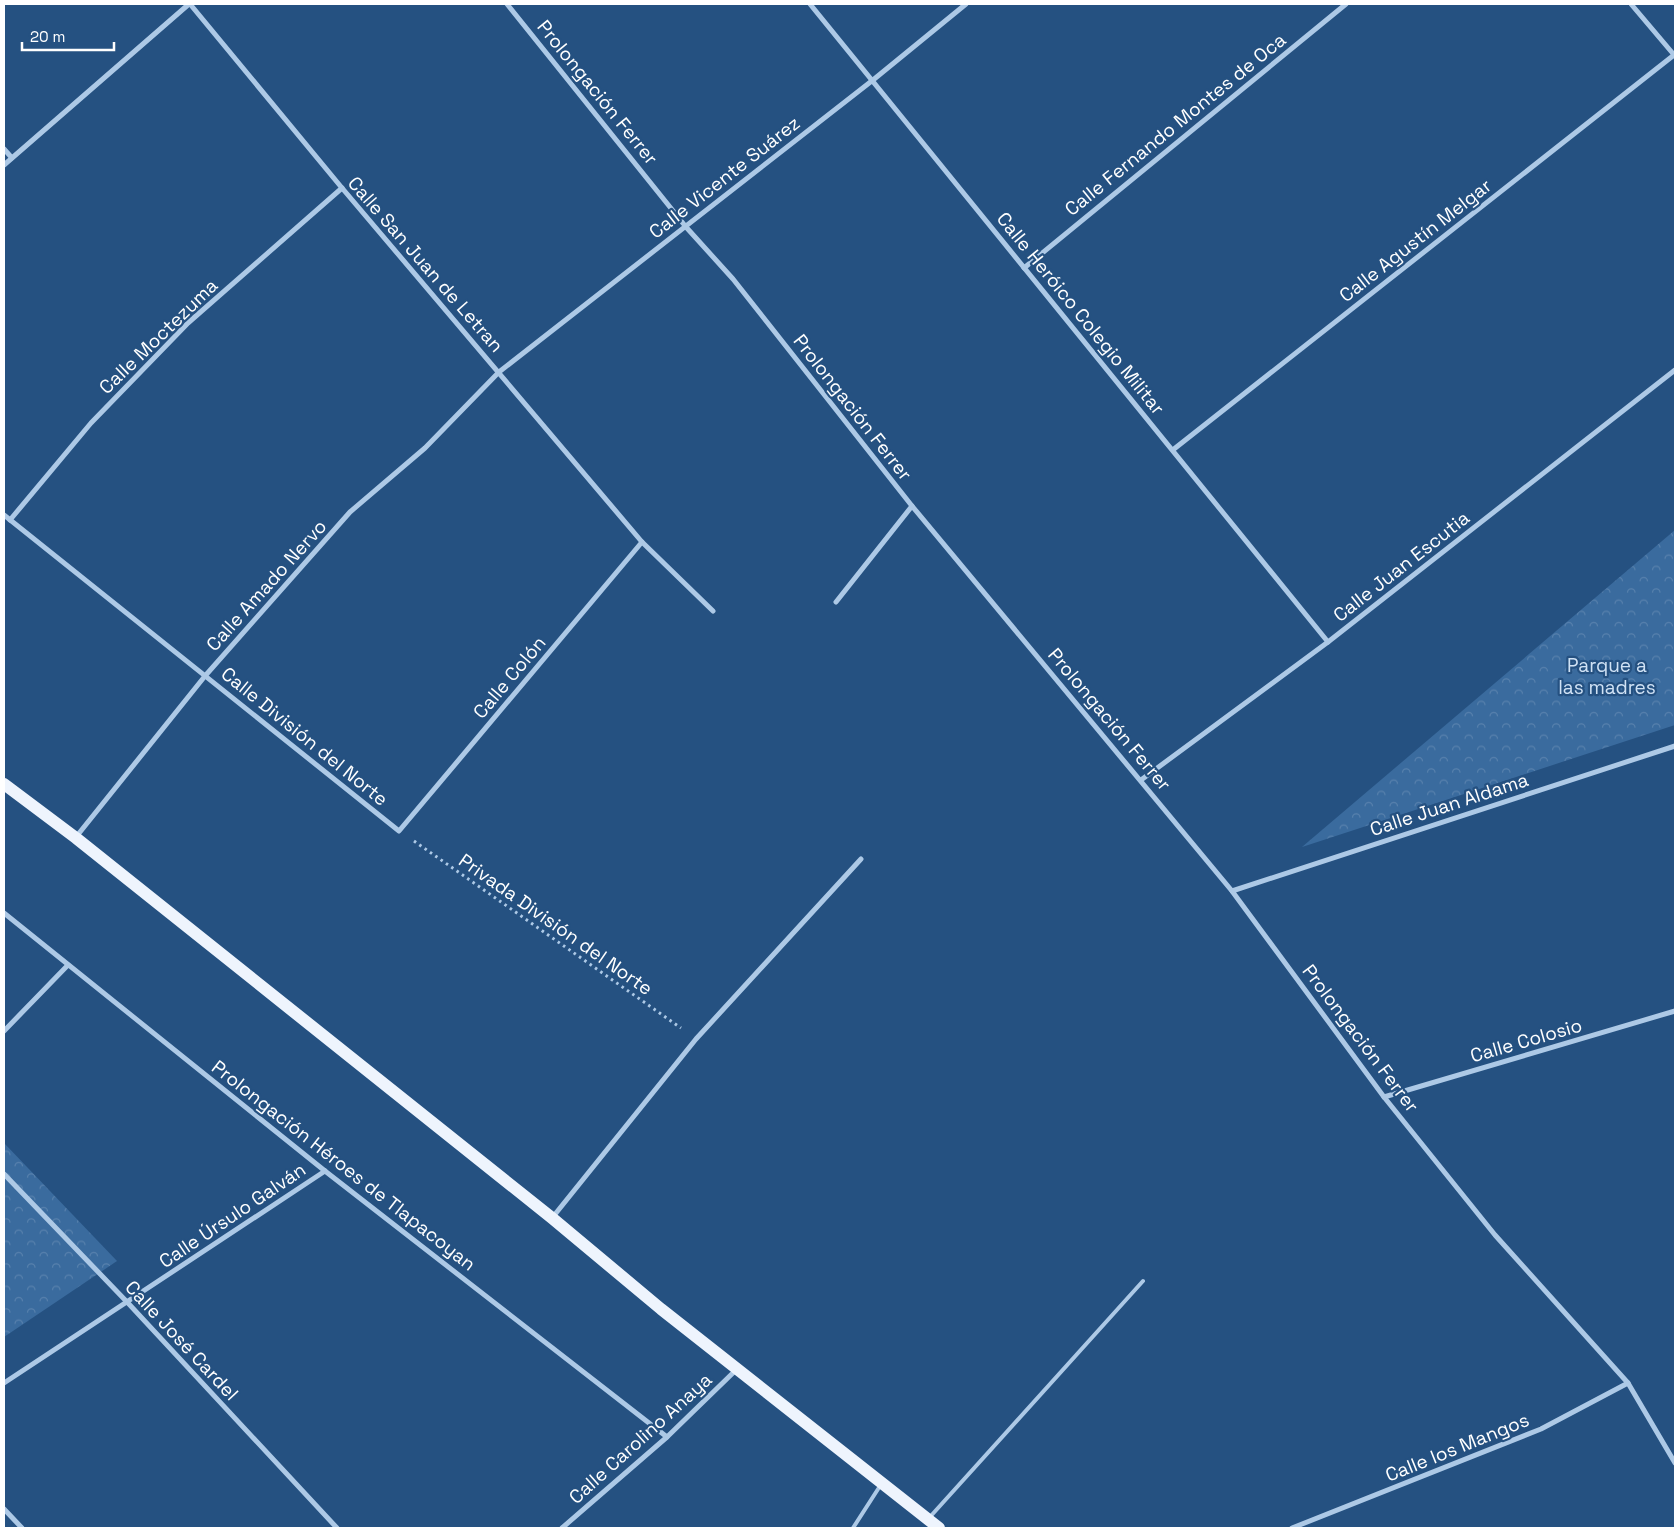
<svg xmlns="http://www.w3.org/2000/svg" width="1679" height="1532" viewBox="0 0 1679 1532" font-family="'Space Grotesk',sans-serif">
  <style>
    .forest { fill: url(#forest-crowns) }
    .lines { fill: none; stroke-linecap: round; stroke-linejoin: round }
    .path { stroke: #adc9e6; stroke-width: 3; stroke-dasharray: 2.5 4; stroke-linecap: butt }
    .lane { stroke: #adc9e6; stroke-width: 4 }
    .street { stroke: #adc9e6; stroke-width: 5 }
    .primary { stroke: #eef4fd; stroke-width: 12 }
    .labels { text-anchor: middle; stroke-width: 4.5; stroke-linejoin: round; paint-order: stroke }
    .street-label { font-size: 19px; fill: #fff; stroke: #255181 }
    .park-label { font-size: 19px; fill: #d0e2f5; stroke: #255181 }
  </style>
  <defs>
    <pattern id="forest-crowns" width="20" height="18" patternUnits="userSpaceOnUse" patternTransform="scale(1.25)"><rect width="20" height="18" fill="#3a6b9e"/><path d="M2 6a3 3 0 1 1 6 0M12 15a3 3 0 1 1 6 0" fill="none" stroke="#5881ad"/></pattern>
  </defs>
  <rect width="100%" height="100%" fill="#255181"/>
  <g class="forest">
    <polygon points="1675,530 1675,725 1302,847"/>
    <polygon points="4,1143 117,1261 4,1337"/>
  </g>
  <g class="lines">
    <polyline class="path" points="414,841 681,1028"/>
    <g class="lane">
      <polyline points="929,1518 1143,1281"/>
      <polyline points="853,1528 880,1486"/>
    </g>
    <g class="street">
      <polyline points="190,4 342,188 642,542 713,611"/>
      <polyline points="507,4 686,227 733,279 912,506 1232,891 1384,1097 1495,1235 1628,1383 1675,1463"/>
      <polyline points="810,4 1328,642"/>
      <polyline points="1631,4 1675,56"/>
      <polyline points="4,149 12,158"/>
      <polyline points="4,165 189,4"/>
      <polyline points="1024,268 1346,4"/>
      <polyline points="1174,449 1674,55"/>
      <polyline points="4,515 399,831 642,542"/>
      <polyline points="10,520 91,423 188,323 342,188"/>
      <polyline points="836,602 912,506"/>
      <polyline points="1141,780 1328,642 1675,370"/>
      <polyline points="76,837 205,676 350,512 425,448 499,372 873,80 966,4"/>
      <polyline points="1232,891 1675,746"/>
      <polyline points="4,913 325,1171 667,1437"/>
      <polyline points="4,1031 68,965"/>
      <polyline points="1384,1097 1675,1011"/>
      <polyline points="4,1174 128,1303 337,1528"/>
      <polyline points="552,1218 696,1039 861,859"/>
      <polyline points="4,1383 325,1171"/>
      <polyline points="4,1509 22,1528"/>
      <polyline points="562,1528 667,1437 737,1369"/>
      <polyline points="1292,1528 1541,1429 1628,1383"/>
    </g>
    <polyline class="primary" points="4,784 76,838 552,1218 661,1309 939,1528"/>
  </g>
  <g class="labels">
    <g class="street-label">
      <text transform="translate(598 92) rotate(51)" y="7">Prolongación Ferrer</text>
      <text transform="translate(1175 124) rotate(-39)" y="7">Calle Fernando Montes de Oca</text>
      <text transform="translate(724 177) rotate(-38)" y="7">Calle Vicente Suárez</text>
      <text transform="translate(1415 240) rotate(-38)" y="7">Calle Agustín Melgar</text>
      <text transform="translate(426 264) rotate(49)" y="7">Calle San Juan de Letran</text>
      <text transform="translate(1081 313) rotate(51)" y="7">Calle Heróico Colegio Militar</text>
      <text transform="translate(158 336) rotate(-44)" y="7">Calle Moctezuma</text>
      <text transform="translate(853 407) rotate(52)" y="7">Prolongación Ferrer</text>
      <text transform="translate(1401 566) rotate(-38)" y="7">Calle Juan Escutia</text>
      <text transform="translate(266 585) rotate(-48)" y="7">Calle Amado Nervo</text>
      <text transform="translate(509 677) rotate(-50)" y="7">Calle Colón</text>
      <text transform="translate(1110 719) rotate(50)" y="7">Prolongación Ferrer</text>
      <text transform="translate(305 736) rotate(39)" y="7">Calle División del Norte</text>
      <text transform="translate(1449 804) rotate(-18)" y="7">Calle Juan Aldama</text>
      <text transform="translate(556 924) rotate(35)" y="7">Privada División del Norte</text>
      <text transform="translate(1361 1038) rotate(53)" y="7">Prolongación Ferrer</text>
      <text transform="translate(1526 1040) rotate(-16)" y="7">Calle Colosio</text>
      <text transform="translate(344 1165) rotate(38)" y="7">Prolongación Héroes de Tlapacoyan</text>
      <text transform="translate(232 1215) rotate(-34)" y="7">Calle Úrsulo Galván</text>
      <text transform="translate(182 1340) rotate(47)" y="7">Calle José Cardel</text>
      <text transform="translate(640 1438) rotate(-42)" y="7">Calle Carolino Anaya</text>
      <text transform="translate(1457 1447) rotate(-22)" y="7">Calle los Mangos</text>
    </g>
    <g class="park-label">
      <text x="1607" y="672">Parque a<tspan x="1607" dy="22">las madres</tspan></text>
    </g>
  </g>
  <rect width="1679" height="1532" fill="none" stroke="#ffffff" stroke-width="10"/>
  <path d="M22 42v8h92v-8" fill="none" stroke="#ffffff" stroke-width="2.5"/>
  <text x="30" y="42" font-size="15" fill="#ffffff" stroke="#255181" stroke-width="4" paint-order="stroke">20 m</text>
</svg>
